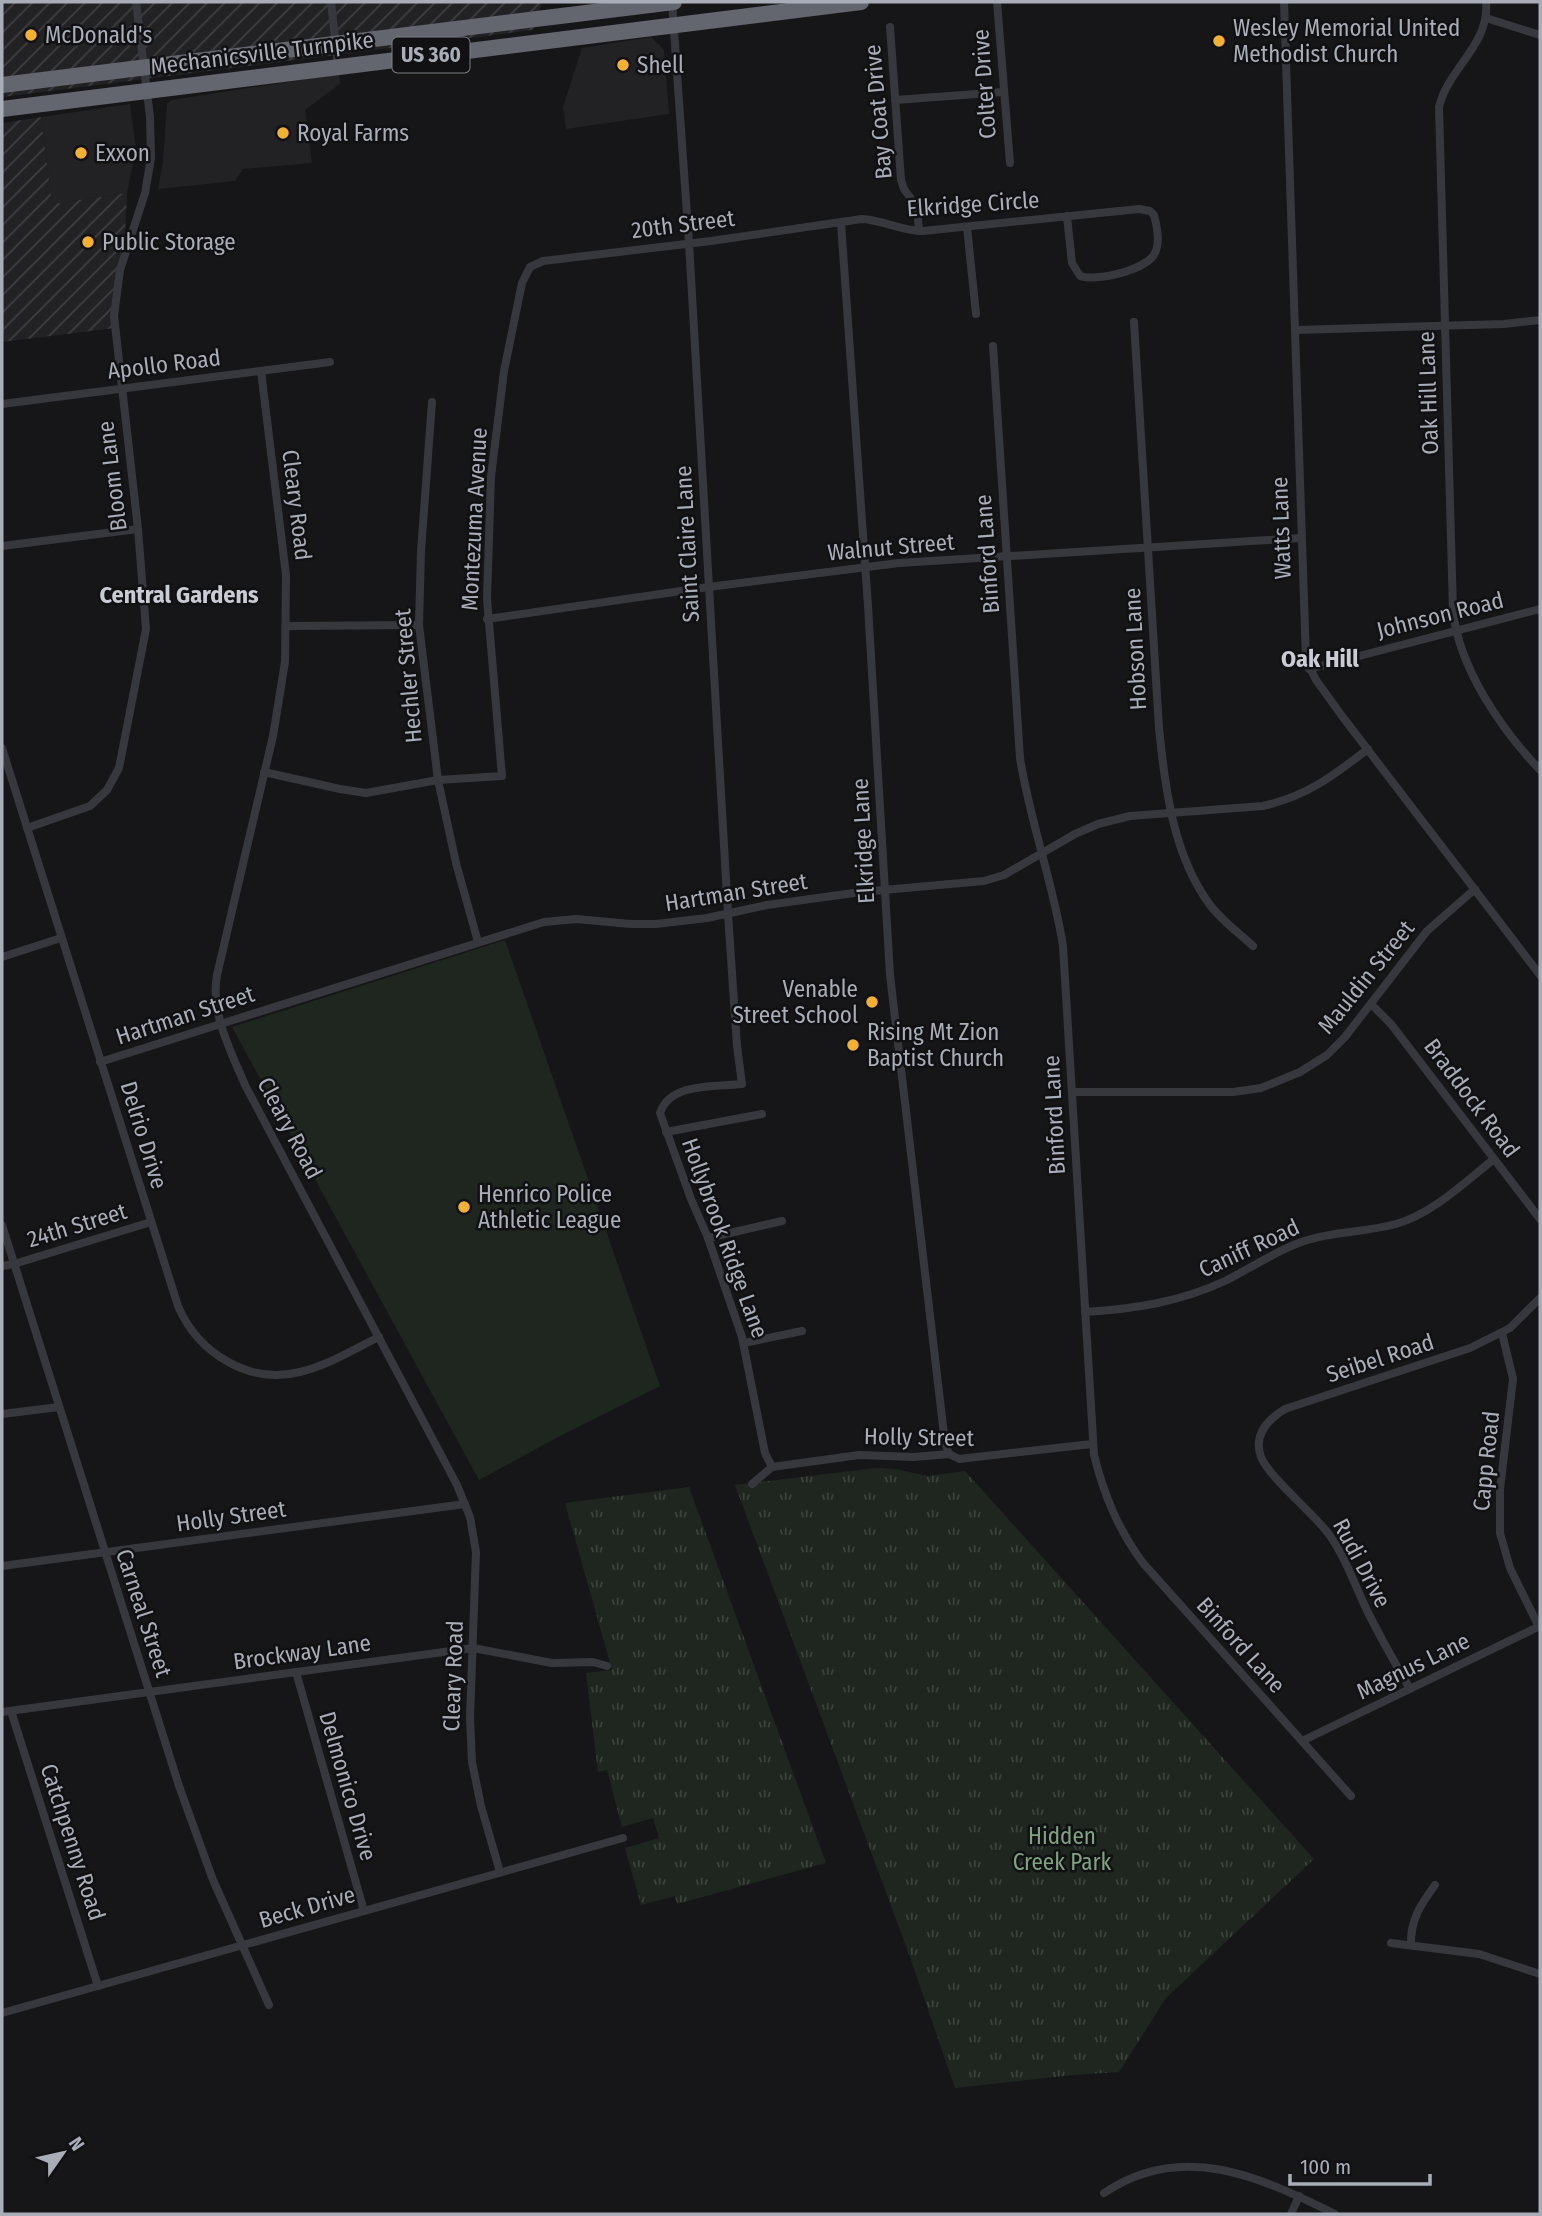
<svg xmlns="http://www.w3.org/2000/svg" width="1542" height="2216" viewBox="0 0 1542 2216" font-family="'Fira Sans Condensed',sans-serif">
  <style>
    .built { fill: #222225 }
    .industrial { fill: url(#industrial-furrows) }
    .green { fill: #1e261f }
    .park { fill: url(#park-tufts) }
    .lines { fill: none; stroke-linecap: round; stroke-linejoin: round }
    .street { stroke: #37383d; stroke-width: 8 }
    .highway { stroke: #63666e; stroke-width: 16 }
    .poi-dot { fill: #f2b134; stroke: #111113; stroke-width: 2.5 }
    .labels { text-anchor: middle; stroke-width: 5; stroke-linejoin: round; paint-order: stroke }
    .shield { fill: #111113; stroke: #7b7e86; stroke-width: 2 }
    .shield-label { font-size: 21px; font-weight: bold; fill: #a8adb8 }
    .poi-label { font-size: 23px; fill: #a8adb8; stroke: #111113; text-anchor: start }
    .street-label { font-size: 23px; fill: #a8adb8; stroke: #111113 }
    .park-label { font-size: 23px; fill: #7fa381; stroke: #111113 }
    .neighbourhood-label { font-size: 24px; font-weight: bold; fill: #c9ccd4; stroke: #111113 }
  </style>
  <defs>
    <pattern id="industrial-furrows" width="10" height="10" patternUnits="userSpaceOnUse" patternTransform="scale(1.75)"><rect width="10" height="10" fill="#222225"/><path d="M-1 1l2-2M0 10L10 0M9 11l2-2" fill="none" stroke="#3f3f43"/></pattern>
    <pattern id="park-tufts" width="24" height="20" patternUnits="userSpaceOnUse" patternTransform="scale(1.75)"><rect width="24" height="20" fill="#1e261f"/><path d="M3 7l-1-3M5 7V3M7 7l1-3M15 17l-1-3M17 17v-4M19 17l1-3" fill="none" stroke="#3c433d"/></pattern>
  </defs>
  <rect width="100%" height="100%" fill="#161618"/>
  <g class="built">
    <polygon points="651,37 664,50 669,114 566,129 563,107 582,48"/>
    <polygon points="339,74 340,84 305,110 312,163 243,169 235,181 158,189 163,162 167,104 171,100"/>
    <polygon points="130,104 136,150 127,193 52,204 41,117"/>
  </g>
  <g class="industrial">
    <polygon points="2,2 542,2 533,30 2,97"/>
    <polygon points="41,117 52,204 127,193 124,257 115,328 2,342 2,123"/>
  </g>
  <polygon class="green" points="505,940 660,1386 558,1437 479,1480 232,1027"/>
  <g class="park">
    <polygon points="876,1468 895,1469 928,1476 965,1471 1314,1859 1166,1998 1119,2072 1073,2075 955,2088 910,1957 735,1485"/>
    <polygon points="689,1487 826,1863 677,1904 675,1896 641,1905 625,1848 659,1838 653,1818 622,1827 607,1770 598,1772 586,1673 612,1670 565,1503"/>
  </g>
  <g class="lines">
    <g class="street">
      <polyline points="331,2 338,66"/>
      <path d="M 672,2 L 689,243 L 728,914 L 737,1046 L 742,1084 C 716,1087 670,1082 660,1113 L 691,1199 L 708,1238 L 742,1337 L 765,1453 L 772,1467"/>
      <polyline points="997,2 1010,163"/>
      <polyline points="1284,2 1306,660 1316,680 1342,716 1540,975"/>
      <path d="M 1486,2 C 1490,45 1448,68 1439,107 L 1453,611 C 1459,668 1501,729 1540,770"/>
      <polyline points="1486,18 1540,35"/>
      <polyline points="890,27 901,180 904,189 917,207 919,231"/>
      <polyline points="895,100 1004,92"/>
      <polyline points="841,223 868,606 890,975 945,1443 949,1454"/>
      <polyline points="967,227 976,314"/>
      <path d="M 1134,322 L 1159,728 C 1165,788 1173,855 1210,905 C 1222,921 1239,933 1253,946"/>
      <polyline points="1295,330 1504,324 1540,320"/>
      <path d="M 993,346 L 1020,758 C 1030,822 1053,882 1063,946 L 1094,1455 C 1104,1495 1118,1529 1143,1563 L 1351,1796"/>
      <path d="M 261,371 L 286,575 L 285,662 L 273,736 L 217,975 C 210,1012 231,1052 245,1085 L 457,1485 L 470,1517 L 476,1552 L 470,1718 L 472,1762 L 481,1806 L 500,1872"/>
      <polyline points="432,402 421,551 419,625 438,780 456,863 478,942"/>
      <polyline points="2,404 330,362"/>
      <polyline points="2,546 138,529"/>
      <polyline points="487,619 709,587 899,563 1301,538"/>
      <polyline points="287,626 419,625"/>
      <polyline points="1309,669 1540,609"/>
      <path d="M 2,748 L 178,1306 C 198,1353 249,1385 300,1372 C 327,1366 354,1349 379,1337"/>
      <path d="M 264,772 L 340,789 L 366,793 L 438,780 L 502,776 L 487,599 L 491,477 L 504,371 L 522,283 L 530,267 L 543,261 L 711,241 L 862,219 C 883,220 901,231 923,231 L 1139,209 L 1150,211 L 1154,215 C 1157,226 1160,243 1155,253 C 1147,270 1096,282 1080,276 L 1072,263 L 1067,216"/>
      <polyline points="27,828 90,806 107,790 119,768 146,629 138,529 114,316 120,270 145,193 151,158 150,117 136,2"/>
      <polyline points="2,957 61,938"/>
      <polyline points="1371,1004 1391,1024 1540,1219"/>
      <path d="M 100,1062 L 544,922 L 576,919 L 631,924 L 656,924 L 707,918 L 767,905 L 861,892 L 984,881 L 1004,875 L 1075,834 L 1098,824 L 1130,816 L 1263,806 C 1307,796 1333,776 1368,749"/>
      <polyline points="1072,1092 1233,1092 1261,1088 1300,1072 1327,1055 1345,1037 1427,931 1475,889"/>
      <polyline points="666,1132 762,1114"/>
      <polyline points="2,1225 179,1786 213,1880 269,2005"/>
      <polyline points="708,1238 782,1221"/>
      <polyline points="2,1266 14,1264 151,1222"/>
      <path d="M 1085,1312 C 1134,1309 1180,1302 1225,1281 C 1249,1269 1271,1254 1296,1244 C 1328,1231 1363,1233 1396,1224 C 1432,1214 1465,1182 1494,1159"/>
      <polyline points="1502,1333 1513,1379 1500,1489 1500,1533 1510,1568 1539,1627"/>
      <polyline points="744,1343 802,1331"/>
      <polyline points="2,1414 59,1407"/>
      <polyline points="752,1484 772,1467 859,1455 914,1457 949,1454 959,1459 1092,1444"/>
      <polyline points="2,1566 465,1504"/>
      <polyline points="296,1672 364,1911"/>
      <path d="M 1410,1689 C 1394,1661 1378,1634 1364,1604 C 1353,1580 1344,1555 1328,1533 C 1312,1512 1269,1477 1261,1457 C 1253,1435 1267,1420 1285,1409 L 1470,1348 L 1510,1328 L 1540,1298"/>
      <polyline points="11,1711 98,1986"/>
      <polyline points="2,1712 473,1648 552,1663 593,1662 607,1666"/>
      <polyline points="1302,1741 1540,1626"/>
      <polyline points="1391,1943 1479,1954 1540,1974"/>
      <path d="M 1411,1945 C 1410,1920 1421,1904 1435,1885"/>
      <polyline points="2,2013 623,1838"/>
      <path d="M 1104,2193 C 1182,2140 1260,2177 1335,2214"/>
      <polyline points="1291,2214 1299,2196"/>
    </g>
    <g class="highway">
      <polyline points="2,85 674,2"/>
      <polyline points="2,109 861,2"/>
    </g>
  </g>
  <g class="poi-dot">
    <circle cx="31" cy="35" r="7"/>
    <circle cx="1219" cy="41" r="7"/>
    <circle cx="623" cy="65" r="7"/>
    <circle cx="283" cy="133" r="7"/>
    <circle cx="81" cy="153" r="7"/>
    <circle cx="88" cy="242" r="7"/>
    <circle cx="872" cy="1002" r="7"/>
    <circle cx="853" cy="1045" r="7"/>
    <circle cx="464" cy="1207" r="7"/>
  </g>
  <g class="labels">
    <rect class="shield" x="392.5" y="37.5" width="77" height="35" rx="5"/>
    <g class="shield-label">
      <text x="431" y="62">US 360</text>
    </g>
    <g class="poi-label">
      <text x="1233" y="36">Wesley Memorial United<tspan x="1233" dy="26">Methodist Church</tspan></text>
      <text x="45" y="43">McDonald's</text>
      <text x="637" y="73">Shell</text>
      <text x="297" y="141">Royal Farms</text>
      <text x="95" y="161">Exxon</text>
      <text x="102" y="250">Public Storage</text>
      <text x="858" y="997" text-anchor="end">Venable<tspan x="858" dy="26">Street School</tspan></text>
      <text x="867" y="1040">Rising Mt Zion<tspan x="867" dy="26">Baptist Church</tspan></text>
      <text x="478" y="1202">Henrico Police<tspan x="478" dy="26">Athletic League</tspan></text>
    </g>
    <g class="street-label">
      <text transform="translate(262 53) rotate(-7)" y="8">Mechanicsville Turnpike</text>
      <text transform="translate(984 84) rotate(-94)" y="8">Colter Drive</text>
      <text transform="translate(878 112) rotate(-95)" y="8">Bay Coat Drive</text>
      <text transform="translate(973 204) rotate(-4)" y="8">Elkridge Circle</text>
      <text transform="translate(683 224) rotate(-7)" y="8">20th Street</text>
      <text transform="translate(164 364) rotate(-7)" y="8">Apollo Road</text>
      <text transform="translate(1428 393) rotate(-92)" y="8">Oak Hill Lane</text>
      <text transform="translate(112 476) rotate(-97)" y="8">Bloom Lane</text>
      <text transform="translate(297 505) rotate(83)" y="8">Cleary Road</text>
      <text transform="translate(474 519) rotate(-87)" y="8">Montezuma Avenue</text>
      <text transform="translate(1281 528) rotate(-92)" y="8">Watts Lane</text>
      <text transform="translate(687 544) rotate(-93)" y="8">Saint Claire Lane</text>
      <text transform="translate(891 547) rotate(-5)" y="8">Walnut Street</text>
      <text transform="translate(987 554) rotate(-94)" y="8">Binford Lane</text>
      <text transform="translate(1440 615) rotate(-14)" y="8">Johnson Road</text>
      <text transform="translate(1135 649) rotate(-93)" y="8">Hobson Lane</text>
      <text transform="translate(408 676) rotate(-95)" y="8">Hechler Street</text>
      <text transform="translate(863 841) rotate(-93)" y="8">Elkridge Lane</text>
      <text transform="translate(736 892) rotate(-9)" y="8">Hartman Street</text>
      <text transform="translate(1366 977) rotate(-51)" y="8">Mauldin Street</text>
      <text transform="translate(185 1015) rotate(-18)" y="8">Hartman Street</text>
      <text transform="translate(1472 1098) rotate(53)" y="8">Braddock Road</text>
      <text transform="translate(1054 1115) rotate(-93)" y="8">Binford Lane</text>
      <text transform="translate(290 1128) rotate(62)" y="8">Cleary Road</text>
      <text transform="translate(144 1135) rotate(73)" y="8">Delrio Drive</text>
      <text transform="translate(77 1225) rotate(-17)" y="8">24th Street</text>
      <text transform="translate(725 1238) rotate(70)" y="8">Hollybrook Ridge Lane</text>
      <text transform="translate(1249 1248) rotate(-25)" y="8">Caniff Road</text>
      <text transform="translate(1380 1358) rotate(-18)" y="8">Seibel Road</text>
      <text transform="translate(919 1437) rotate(1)" y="8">Holly Street</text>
      <text transform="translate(1486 1461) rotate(-84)" y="8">Capp Road</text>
      <text transform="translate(231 1516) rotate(-8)" y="8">Holly Street</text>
      <text transform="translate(1362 1563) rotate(62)" y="8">Rudi Drive</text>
      <text transform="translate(144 1613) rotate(72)" y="8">Carneal Street</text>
      <text transform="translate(1241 1645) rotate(48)" y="8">Binford Lane</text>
      <text transform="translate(302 1652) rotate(-8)" y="8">Brockway Lane</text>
      <text transform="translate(1413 1666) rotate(-26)" y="8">Magnus Lane</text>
      <text transform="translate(453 1676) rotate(-88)" y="8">Cleary Road</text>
      <text transform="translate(348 1786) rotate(74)" y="8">Delmonico Drive</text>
      <text transform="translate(73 1842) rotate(72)" y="8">Catchpenny Road</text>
      <text transform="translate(307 1907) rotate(-16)" y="8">Beck Drive</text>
    </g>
    <g class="park-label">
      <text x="1062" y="1844">Hidden<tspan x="1062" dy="26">Creek Park</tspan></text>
    </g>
    <g class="neighbourhood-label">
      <text x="179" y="603">Central Gardens</text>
      <text x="1320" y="667">Oak Hill</text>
    </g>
  </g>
  <rect width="1542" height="2216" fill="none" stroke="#a8adb8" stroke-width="7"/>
  <g transform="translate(63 2153) rotate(56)" stroke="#111113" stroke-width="5" paint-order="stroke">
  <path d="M0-5L12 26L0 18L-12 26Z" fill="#a8adb8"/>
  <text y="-10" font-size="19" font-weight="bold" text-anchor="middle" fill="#a8adb8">N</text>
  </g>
  <path d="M1290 2174v10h140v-10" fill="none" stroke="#a8adb8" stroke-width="3.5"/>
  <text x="1300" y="2174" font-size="21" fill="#a8adb8" stroke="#111113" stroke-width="5" paint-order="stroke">100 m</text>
</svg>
